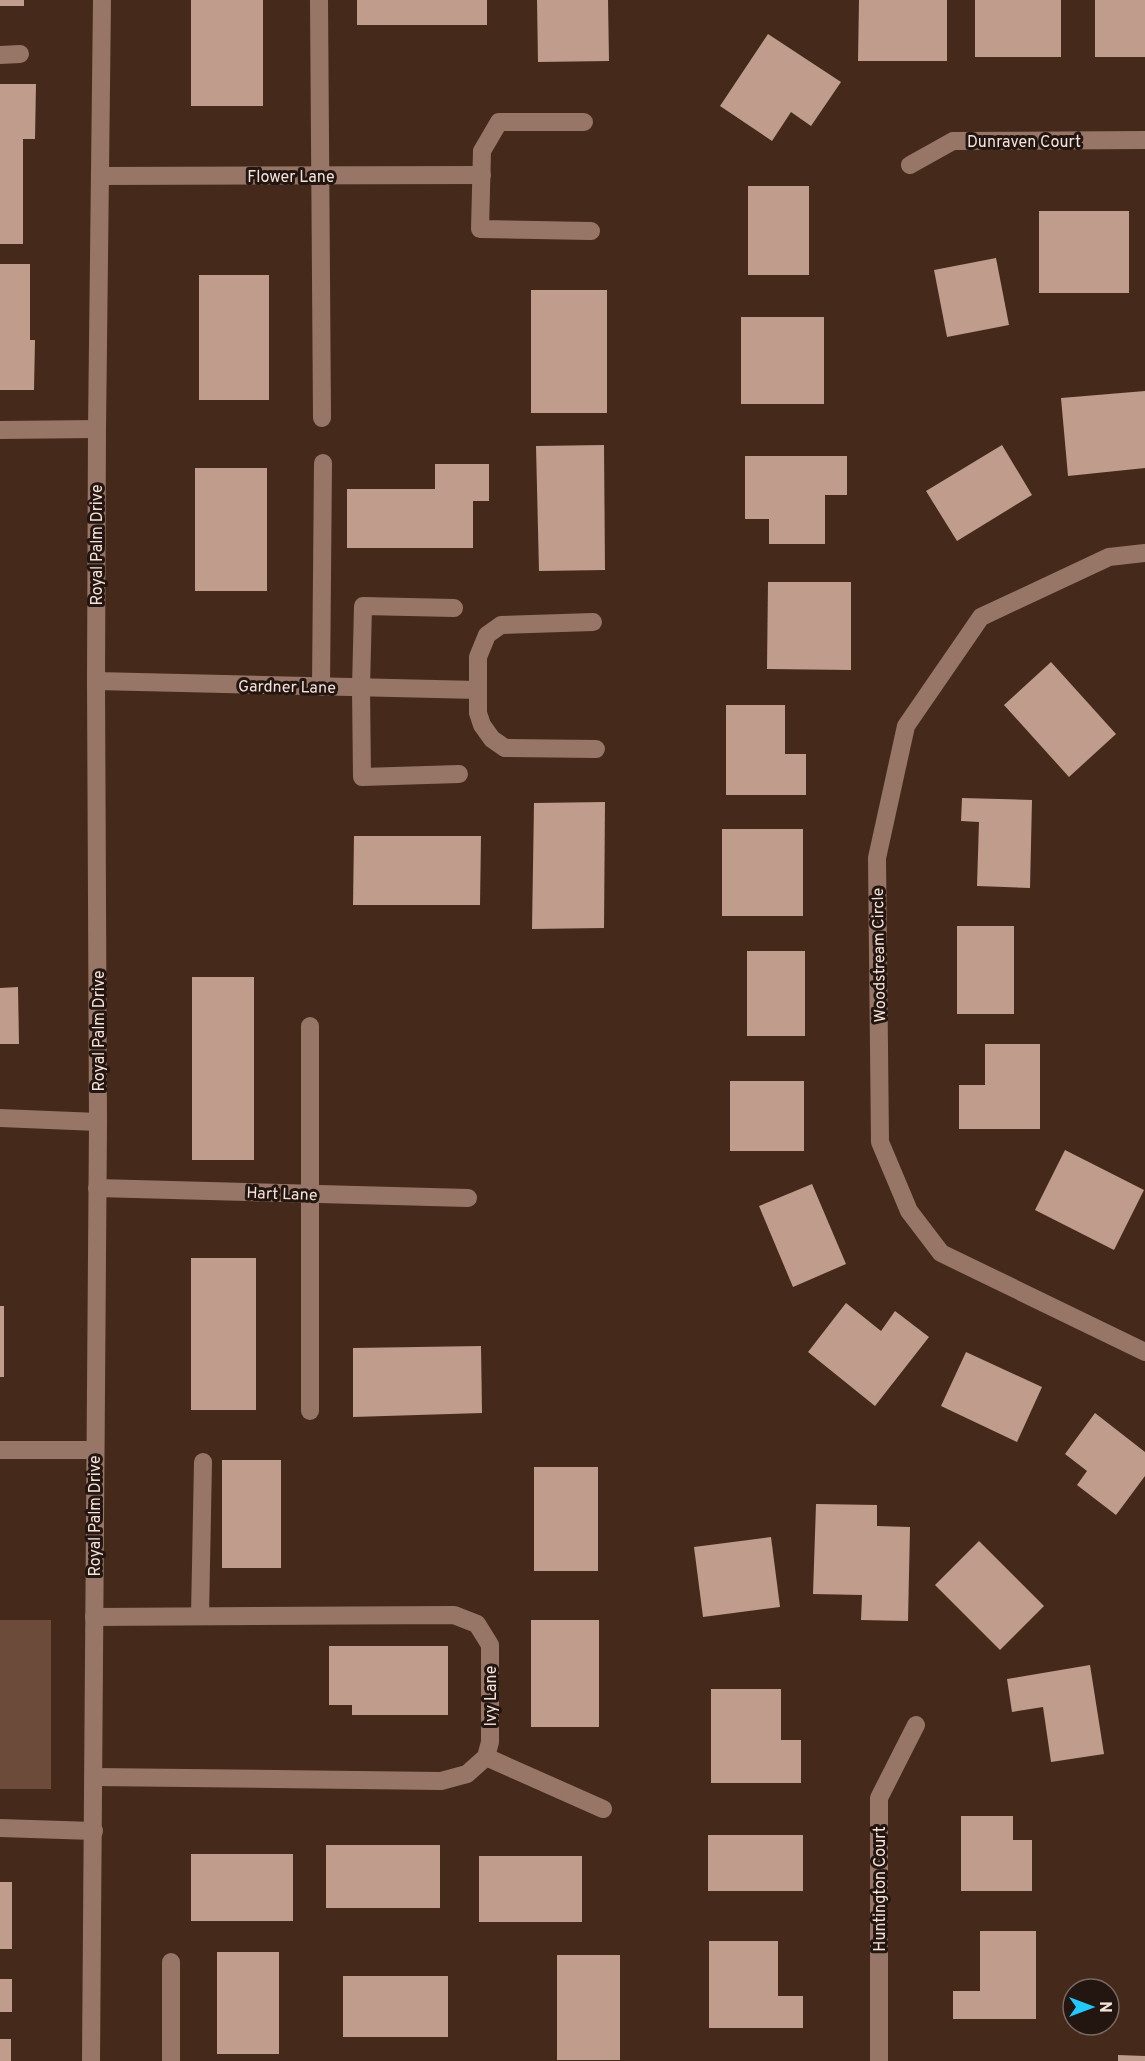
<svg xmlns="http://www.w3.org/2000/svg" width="1145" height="2061" viewBox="0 0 1145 2061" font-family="Overpass,sans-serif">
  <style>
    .green { fill: #6c4b3b }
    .building { fill: #bf9c8c }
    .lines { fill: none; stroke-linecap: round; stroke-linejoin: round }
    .minor { stroke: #977667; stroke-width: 18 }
    .labels { text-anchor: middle; stroke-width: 6; stroke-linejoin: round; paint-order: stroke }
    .street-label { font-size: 16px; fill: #f5e2da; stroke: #231610 }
  </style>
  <rect width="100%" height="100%" fill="#452a1c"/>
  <rect class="green" x="0" y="1620" width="51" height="169"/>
  <g class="building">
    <rect x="0" y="0" width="24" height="6"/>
    <rect x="191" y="0" width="72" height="106"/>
    <rect x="357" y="0" width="130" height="25"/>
    <polygon points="537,0 608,0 609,61 538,62"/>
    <polygon points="859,0 947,0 947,61 858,61"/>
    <rect x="975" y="0" width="86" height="57"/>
    <rect x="1095" y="0" width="50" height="57"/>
    <polygon points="768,34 841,82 811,126 791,112 772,141 720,106"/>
    <polygon points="0,84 36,84 35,139 23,139 23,244 0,244"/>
    <rect x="748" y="186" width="61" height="89"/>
    <rect x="1039" y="211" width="90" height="82"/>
    <polygon points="996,258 1009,325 947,337 934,270"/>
    <polygon points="0,264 30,264 30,340 35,340 34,390 0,390"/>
    <rect x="199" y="275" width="70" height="125"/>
    <rect x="531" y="290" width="76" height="123"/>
    <rect x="741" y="317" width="83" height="87"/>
    <polygon points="1145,391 1145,468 1068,476 1061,398"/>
    <polygon points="604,445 605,570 539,571 536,446"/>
    <polygon points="1002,445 1032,495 957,541 926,491"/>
    <polygon points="745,456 847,456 847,495 825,495 825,544 769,544 769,519 745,519"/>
    <polygon points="435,464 489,464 489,501 473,501 473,548 347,548 347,489 435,489"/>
    <rect x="195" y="468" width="72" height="123"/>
    <polygon points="768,582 851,582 851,670 767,669"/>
    <polygon points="1051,662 1116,734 1069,777 1004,705"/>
    <polygon points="726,705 785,705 785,754 806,754 806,795 726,795"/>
    <polygon points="962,798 1032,800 1030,888 977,886 979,822 961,821"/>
    <polygon points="605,802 604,928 532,929 534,803"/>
    <rect x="722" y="829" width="81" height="87"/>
    <polygon points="354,836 481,836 480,905 353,905"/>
    <rect x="957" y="926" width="57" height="88"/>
    <rect x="747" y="951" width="58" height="85"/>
    <rect x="192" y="977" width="62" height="183"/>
    <polygon points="18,987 19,1044 0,1044 0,988"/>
    <polygon points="985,1044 1040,1044 1040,1129 959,1129 959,1085 985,1085"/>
    <rect x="730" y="1081" width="74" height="70"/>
    <polygon points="1065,1150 1144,1190 1114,1250 1035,1210"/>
    <polygon points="812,1184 846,1264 793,1287 759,1206"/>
    <rect x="191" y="1258" width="65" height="152"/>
    <polygon points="846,1303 881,1331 895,1311 929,1337 875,1406 808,1352"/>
    <rect x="0" y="1306" width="4" height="71"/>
    <polygon points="481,1346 482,1413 353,1417 353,1348"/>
    <polygon points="966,1352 1042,1387 1017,1442 941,1406"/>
    <polygon points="1095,1413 1145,1452 1145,1476 1116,1515 1077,1485 1087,1471 1065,1454"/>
    <rect x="222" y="1460" width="59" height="108"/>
    <rect x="534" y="1467" width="64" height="104"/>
    <polygon points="816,1504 877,1505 877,1526 910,1527 908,1621 861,1620 862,1595 813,1594"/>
    <polygon points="771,1537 780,1607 703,1617 694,1547"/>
    <polygon points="979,1541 1044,1606 1000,1650 935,1585"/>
    <rect x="531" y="1620" width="68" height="107"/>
    <polygon points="329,1646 448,1646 448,1715 352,1715 352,1705 329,1705"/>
    <polygon points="1090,1665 1104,1754 1051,1762 1043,1707 1012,1712 1007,1679"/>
    <polygon points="711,1689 781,1689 781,1740 801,1740 801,1783 711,1783"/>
    <polygon points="961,1816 1013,1816 1013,1840 1032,1840 1032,1891 961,1891"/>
    <rect x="708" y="1835" width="95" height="56"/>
    <rect x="326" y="1845" width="114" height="63"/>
    <rect x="191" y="1854" width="102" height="67"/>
    <rect x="479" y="1856" width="103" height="66"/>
    <rect x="0" y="1882" width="12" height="67"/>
    <polygon points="980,1931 1036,1931 1036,2019 953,2019 953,1991 980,1991"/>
    <polygon points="709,1941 778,1941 778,1996 803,1996 803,2028 709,2028"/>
    <rect x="217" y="1952" width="62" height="102"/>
    <rect x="557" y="1955" width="63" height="105"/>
    <rect x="343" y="1976" width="105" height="61"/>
    <rect x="0" y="1979" width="12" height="33"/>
    <rect x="0" y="2039" width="11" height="22"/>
    <polygon points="1118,2055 1145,2056 1145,2061 1118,2061"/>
  </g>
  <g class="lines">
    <g class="minor">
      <polyline points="319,0 322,418"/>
      <polyline points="0,55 20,54"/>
      <polyline points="584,122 499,122 482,151 480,229 591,231"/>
      <polyline points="910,165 953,141 1145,140"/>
      <polyline points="100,176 482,175"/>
      <polyline points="0,430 97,429"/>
      <polyline points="1145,553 1109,557 981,617 906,726 877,858 880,1142 909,1211 941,1253 1145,1352"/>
      <polyline points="454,608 363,606 361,688 362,777 459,774"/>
      <polyline points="593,622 501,625 487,635 478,657 478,713 482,725 492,739 505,748 596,749"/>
      <polyline points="96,681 478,690"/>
      <polyline points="321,687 323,463"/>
      <polyline points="310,1026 310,1411"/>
      <polyline points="0,1118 98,1122"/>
      <polyline points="97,1188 468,1198"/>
      <polyline points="0,1450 95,1450"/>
      <polyline points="200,1616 203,1462"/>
      <polyline points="94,1617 454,1615 477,1624 490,1645 490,1742 486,1757 467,1774 441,1781 94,1777"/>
      <polyline points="486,1757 603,1809"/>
      <polyline points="0,1828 94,1831"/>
      <polyline points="171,1962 171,2061"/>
      <polyline points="91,2061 98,1122 96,681 97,429 102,0"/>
      <polyline points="879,2061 879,1798 916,1725"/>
    </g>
  </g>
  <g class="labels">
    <g class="street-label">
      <text x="1024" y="147">Dunraven Court</text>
      <text x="291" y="182">Flower Lane</text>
      <text transform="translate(96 545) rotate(-90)" y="6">Royal Palm Drive</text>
      <text transform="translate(287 686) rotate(1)" y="6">Gardner Lane</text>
      <text transform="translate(878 955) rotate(-91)" y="6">Woodstream Circle</text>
      <text transform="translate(98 1031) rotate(-90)" y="6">Royal Palm Drive</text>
      <text transform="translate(282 1193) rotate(2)" y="6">Hart Lane</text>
      <text transform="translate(94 1516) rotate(-90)" y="6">Royal Palm Drive</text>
      <text transform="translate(490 1696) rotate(-90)" y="6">Ivy Lane</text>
      <text transform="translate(879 1889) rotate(-90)" y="6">Huntington Court</text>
    </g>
  </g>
  <g transform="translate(1091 2007) rotate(90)"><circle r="28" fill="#231610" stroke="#776861" stroke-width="1.5"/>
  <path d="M0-4.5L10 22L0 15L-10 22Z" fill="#23c9fe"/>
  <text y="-9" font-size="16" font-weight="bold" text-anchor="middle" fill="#f5e2da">N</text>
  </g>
</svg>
